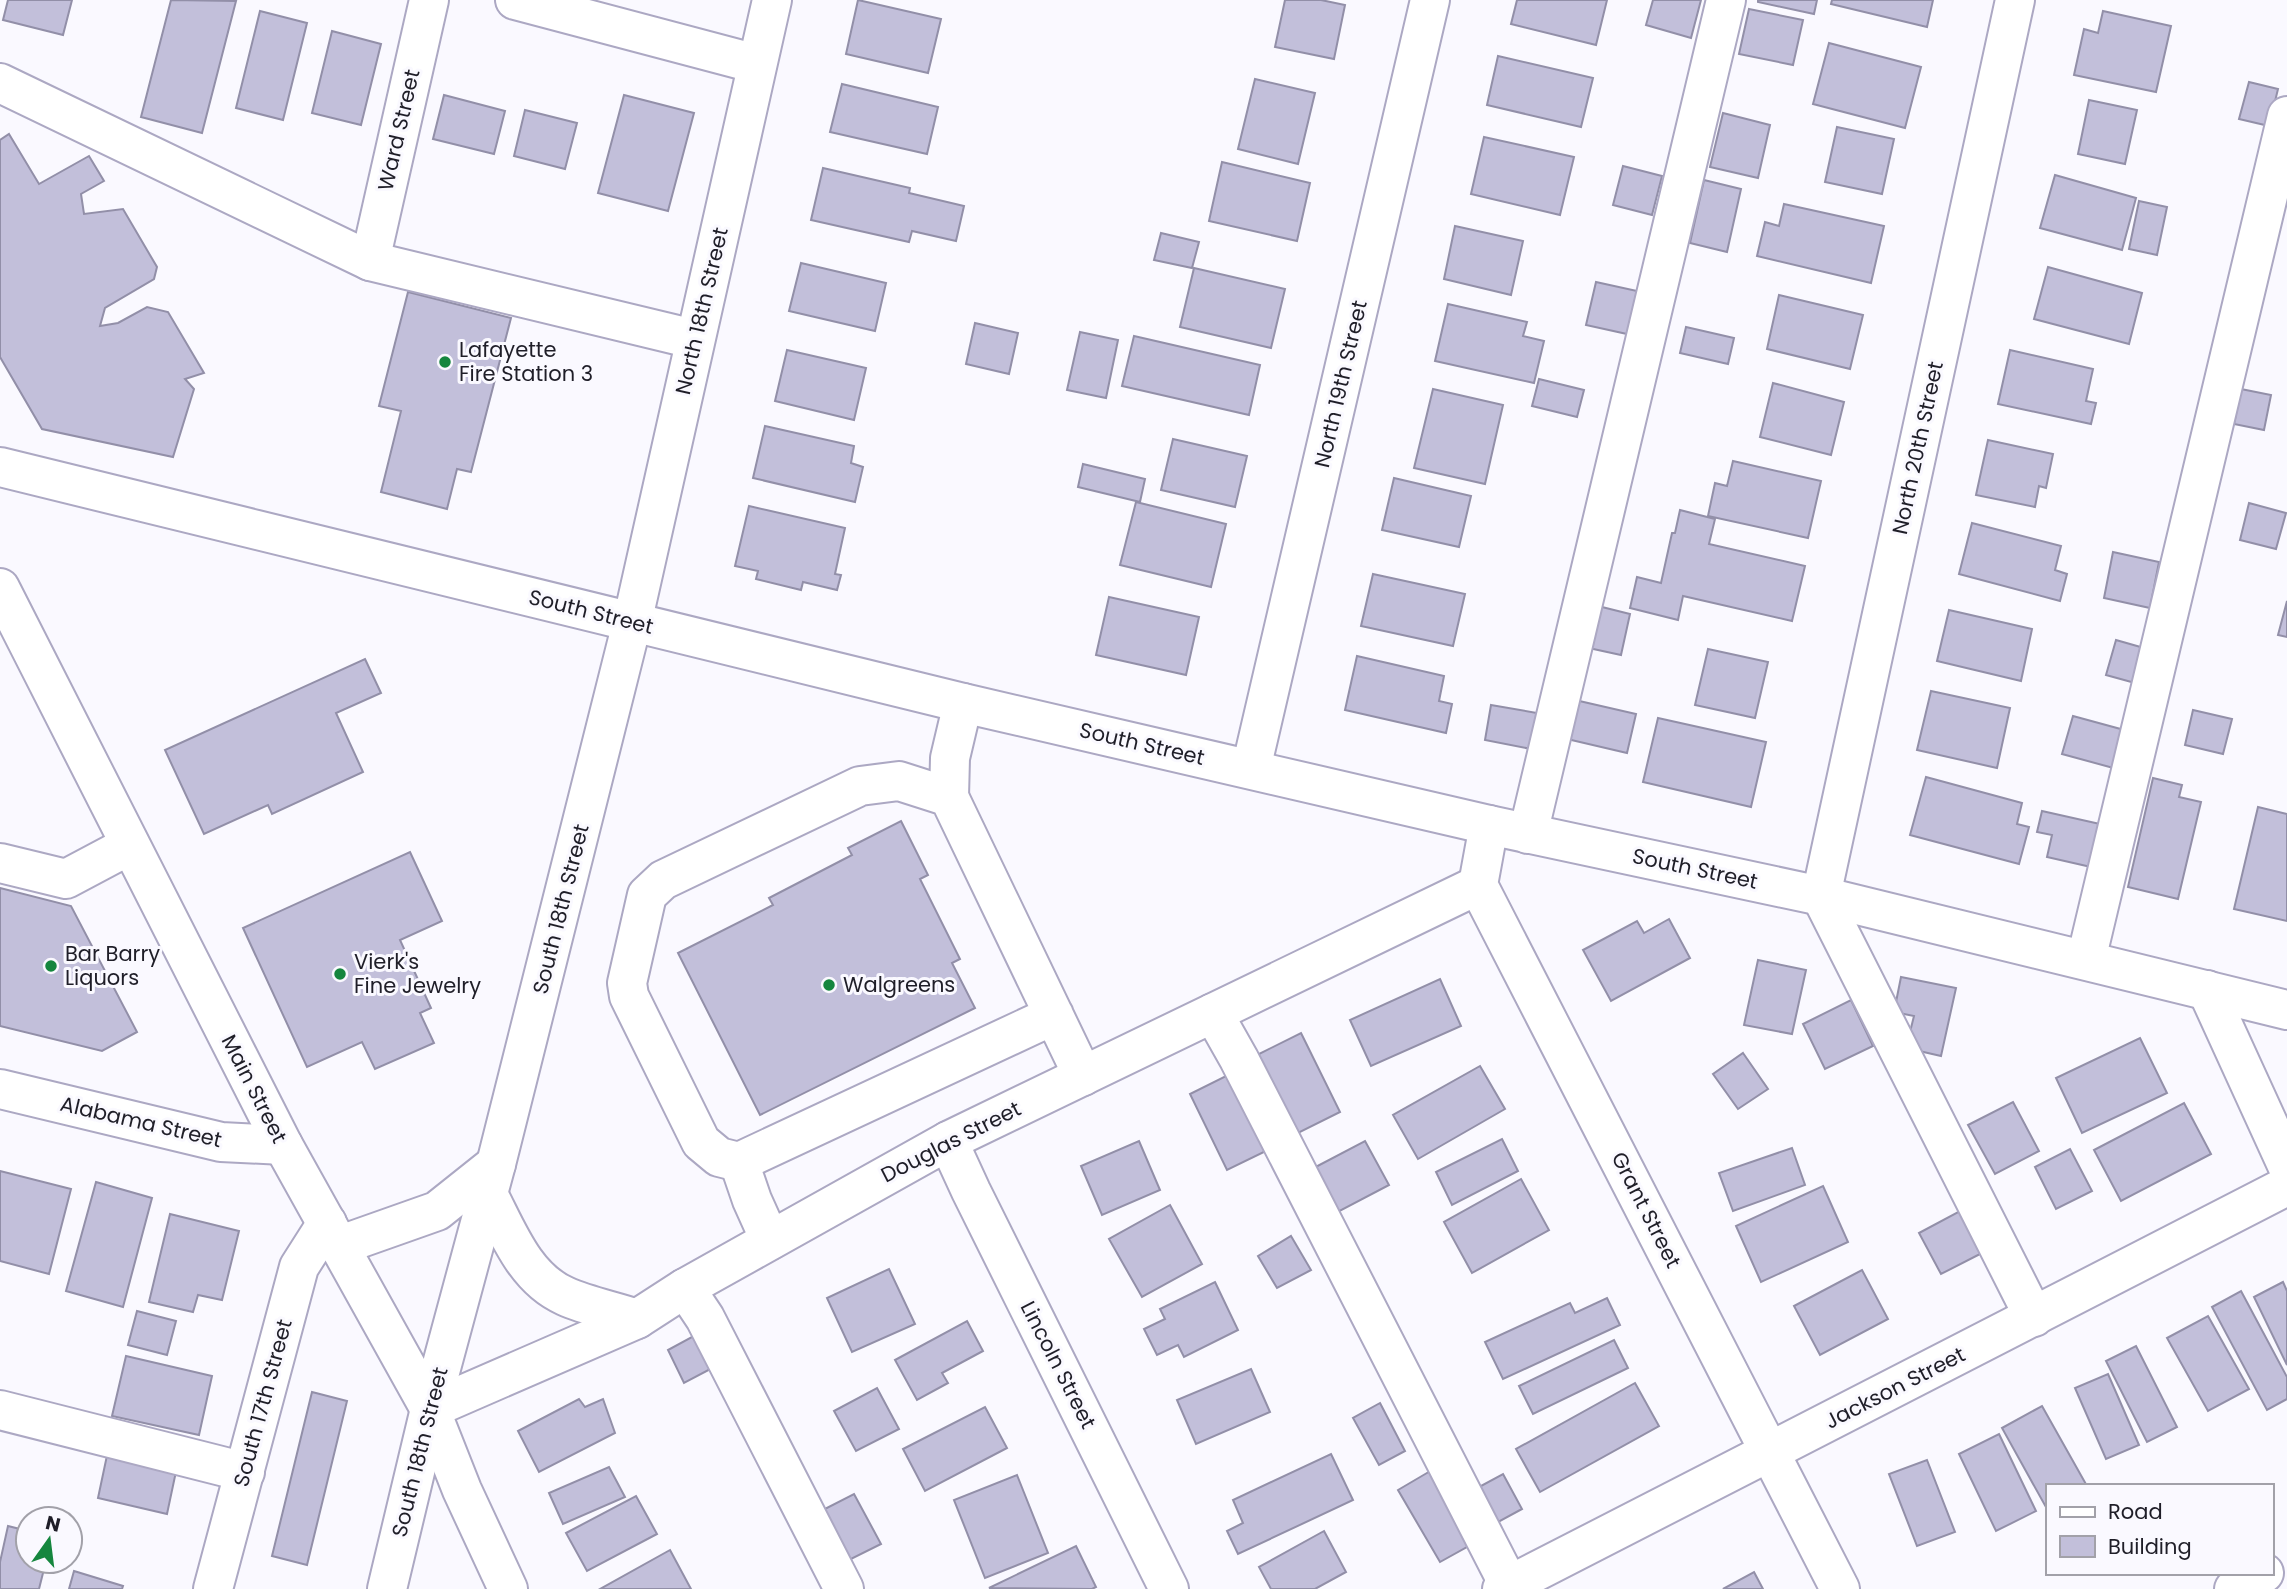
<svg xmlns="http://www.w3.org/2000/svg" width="2287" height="1589" viewBox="0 0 2287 1589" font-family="Poppins,sans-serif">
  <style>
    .building { fill: #c2bfda; stroke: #928fa8; stroke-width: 2 }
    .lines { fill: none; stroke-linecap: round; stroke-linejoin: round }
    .minor-casing { stroke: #aca8c3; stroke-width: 42 }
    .major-casing { stroke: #aca8c3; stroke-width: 42 }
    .minor { stroke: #fff; stroke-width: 38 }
    .major { stroke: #fff; stroke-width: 38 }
    .poi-dot { fill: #15863e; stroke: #faf9ff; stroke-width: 2.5 }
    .labels { text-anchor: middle; stroke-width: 6; stroke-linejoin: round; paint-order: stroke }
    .street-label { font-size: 21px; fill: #1f1e28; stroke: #faf9ff }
    .poi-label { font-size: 21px; fill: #1f1e28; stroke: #faf9ff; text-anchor: start }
  </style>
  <rect width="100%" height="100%" fill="#faf9ff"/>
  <g class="building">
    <polygon points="8,0 72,0 63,35 3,20"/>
    <polygon points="171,0 236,1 202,133 141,117"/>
    <polygon points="858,0 941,19 928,73 846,54"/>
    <polygon points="1285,0 1321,0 1345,5 1334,59 1275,47"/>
    <polygon points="1517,0 1607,0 1596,45 1511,24"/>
    <polygon points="1653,0 1701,0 1691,38 1646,25"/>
    <polygon points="1758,0 1817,0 1814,14 1758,2"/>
    <polygon points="1832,0 1933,0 1927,27 1831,4"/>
    <polygon points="1749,9 1803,20 1793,65 1739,54"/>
    <polygon points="260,11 307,23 283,120 236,108"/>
    <polygon points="2103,11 2171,26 2156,92 2074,75 2084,29 2098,33"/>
    <polygon points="332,31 381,44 361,125 312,113"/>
    <polygon points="1829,43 1921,67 1905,128 1813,104"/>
    <polygon points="1498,56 1593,78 1581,127 1487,105"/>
    <polygon points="1255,79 1315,93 1298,164 1238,149"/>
    <polygon points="2249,82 2278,89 2269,126 2239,119"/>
    <polygon points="842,84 938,107 927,154 830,132"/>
    <polygon points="444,95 505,111 494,154 433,139"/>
    <polygon points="624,95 694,113 668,211 598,193"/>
    <polygon points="2089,100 2137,110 2125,164 2078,154"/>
    <polygon points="525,110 577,123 565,169 514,156"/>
    <polygon points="1723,113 1770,125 1758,178 1710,167"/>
    <polygon points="1837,127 1894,139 1882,194 1825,182"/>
    <polygon points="9,134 39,184 89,156 104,181 81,194 84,214 123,209 157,267 154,279 105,308 100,326 118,323 147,307 168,312 204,373 185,379 194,389 173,457 42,429 0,357 0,140"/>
    <polygon points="1484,137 1574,157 1560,215 1471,194"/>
    <polygon points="1222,162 1310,183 1297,241 1209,221"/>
    <polygon points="1623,166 1662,176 1652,215 1613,205"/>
    <polygon points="823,168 910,188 909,193 964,206 956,241 912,231 909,242 811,220"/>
    <polygon points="2055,175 2136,198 2122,250 2040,228"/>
    <polygon points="1704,180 1741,189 1727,252 1690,243"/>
    <polygon points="2139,201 2167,207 2157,255 2129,249"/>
    <polygon points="1784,204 1884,226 1871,283 1757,256 1765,222 1779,226"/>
    <polygon points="1455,226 1523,241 1511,295 1444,279"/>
    <polygon points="1161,233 1199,242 1192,268 1154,260"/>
    <polygon points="801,263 886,283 875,331 789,311"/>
    <polygon points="2048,267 2142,293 2129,344 2034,319"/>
    <polygon points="1194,268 1285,289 1271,348 1180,327"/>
    <polygon points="1596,282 1637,291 1627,334 1586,325"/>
    <polygon points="408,292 511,318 471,472 457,469 447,509 381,492 401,411 379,406"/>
    <polygon points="1779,295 1863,315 1850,369 1767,349"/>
    <polygon points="1448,304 1527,322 1523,336 1544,341 1534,383 1435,361"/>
    <polygon points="975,323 1018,333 1009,374 966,364"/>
    <polygon points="1686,327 1734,338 1728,364 1680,353"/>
    <polygon points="1080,332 1118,340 1106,398 1067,390"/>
    <polygon points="1134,336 1260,365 1249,415 1122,386"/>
    <polygon points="787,350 866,368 854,420 775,401"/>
    <polygon points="2010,350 2093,369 2086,401 2096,403 2091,424 1998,404"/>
    <polygon points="1539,379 1584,390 1577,417 1532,406"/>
    <polygon points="1773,383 1844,402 1831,455 1760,437"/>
    <polygon points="1433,389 1503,405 1485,484 1414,468"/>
    <polygon points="2241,389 2271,395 2264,430 2234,424"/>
    <polygon points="765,426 854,446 851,463 863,467 855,502 753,478"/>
    <polygon points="1173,439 1247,456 1235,507 1161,490"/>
    <polygon points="1988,440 2053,454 2046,488 2039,486 2035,507 1976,495"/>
    <polygon points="1733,461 1821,481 1808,538 1708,516 1715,483 1727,486"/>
    <polygon points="1083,464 1145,479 1140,502 1078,487"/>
    <polygon points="1394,478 1471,496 1459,547 1382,530"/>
    <polygon points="1136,502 1226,524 1211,587 1120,565"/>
    <polygon points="2249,503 2286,513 2276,549 2240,540"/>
    <polygon points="749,506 845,528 835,574 841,575 837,590 803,582 801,590 756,579 758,571 735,566"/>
    <polygon points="1680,510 1715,519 1709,544 1805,566 1792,621 1683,596 1678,620 1630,608 1637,577 1661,583 1672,533 1675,533"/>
    <polygon points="1972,523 2061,546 2055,570 2067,574 2060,601 1959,574"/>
    <polygon points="2113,552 2159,562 2150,608 2104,598"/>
    <polygon points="1373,574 1465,594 1453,646 1361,626"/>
    <polygon points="1109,597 1199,617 1186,675 1096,655"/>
    <polygon points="2287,601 2287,637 2278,635"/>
    <polygon points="1594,605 1630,614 1621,655 1584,647"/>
    <polygon points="1949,610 2032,629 2021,681 1937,661"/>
    <polygon points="2116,640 2144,648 2135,683 2106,675"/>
    <polygon points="1708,649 1768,662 1755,718 1695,705"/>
    <polygon points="1357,656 1444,676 1439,701 1452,704 1446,733 1345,710"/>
    <polygon points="365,659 381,693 336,713 363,772 272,814 268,805 204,834 165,750"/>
    <polygon points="1931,691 2010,708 1997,768 1917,750"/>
    <polygon points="1575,700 1636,714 1627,753 1567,739"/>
    <polygon points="1491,705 1537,713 1531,749 1485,740"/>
    <polygon points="2193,710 2232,719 2223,754 2185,745"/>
    <polygon points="2073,716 2128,731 2117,769 2062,754"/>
    <polygon points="1658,718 1766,742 1751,807 1643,782"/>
    <polygon points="1926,777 2022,803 2017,824 2029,827 2019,864 1910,835"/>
    <polygon points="2153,778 2182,785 2179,797 2201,802 2178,899 2128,887"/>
    <polygon points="2258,807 2287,814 2287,921 2234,909"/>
    <polygon points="2042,811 2100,824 2091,867 2047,857 2052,835 2037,832"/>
    <polygon points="901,821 928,875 920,879 960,959 952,963 975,1008 760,1115 678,953 773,905 769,898 852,855 848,848"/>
    <polygon points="410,852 442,921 400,940 431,1008 420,1013 434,1043 375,1069 362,1042 307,1067 243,928"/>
    <polygon points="0,888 71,906 137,1032 102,1051 0,1026"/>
    <polygon points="1669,919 1690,958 1611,1001 1583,950 1637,921 1644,933"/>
    <polygon points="1758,960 1806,970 1792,1034 1744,1025"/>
    <polygon points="1901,977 1956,988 1941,1056 1906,1048 1914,1016 1894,1012"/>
    <polygon points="1440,979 1461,1026 1371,1066 1350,1020"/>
    <polygon points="1851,1000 1873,1046 1825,1069 1803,1024"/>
    <polygon points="1301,1033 1340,1112 1296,1134 1257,1055"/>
    <polygon points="2140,1038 2167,1093 2082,1133 2056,1078"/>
    <polygon points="1743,1053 1768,1089 1738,1109 1713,1074"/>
    <polygon points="1480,1066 1505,1109 1418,1159 1393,1115"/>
    <polygon points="1232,1073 1270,1149 1227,1170 1190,1094"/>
    <polygon points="2013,1102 2039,1151 1995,1174 1968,1125"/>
    <polygon points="2184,1103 2211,1154 2121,1201 2094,1150"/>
    <polygon points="1502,1139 1518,1171 1452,1205 1436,1172"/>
    <polygon points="1139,1141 1160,1190 1102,1215 1081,1166"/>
    <polygon points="1365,1141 1389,1185 1332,1215 1308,1171"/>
    <polygon points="1792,1148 1805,1185 1733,1211 1719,1173"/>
    <polygon points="2070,1149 2092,1191 2056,1209 2035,1167"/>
    <polygon points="0,1171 71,1189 49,1274 0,1261"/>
    <polygon points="1521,1179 1549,1230 1472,1273 1444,1222"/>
    <polygon points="96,1182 152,1198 123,1307 66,1291"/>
    <polygon points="1823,1186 1848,1242 1761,1282 1736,1226"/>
    <polygon points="1170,1205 1202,1264 1142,1297 1109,1239"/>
    <polygon points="1960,1211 1982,1253 1941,1274 1919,1233"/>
    <polygon points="170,1214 239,1231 222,1300 198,1295 193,1312 149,1302"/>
    <polygon points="1291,1236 1311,1270 1277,1288 1258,1256"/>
    <polygon points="889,1269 915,1324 852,1352 827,1298"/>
    <polygon points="1862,1270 1888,1319 1820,1355 1794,1306"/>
    <polygon points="1215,1282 1238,1330 1184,1357 1178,1345 1157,1355 1144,1329 1165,1319 1160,1309"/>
    <polygon points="2283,1282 2287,1291 2287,1365 2254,1297"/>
    <polygon points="2241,1291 2287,1377 2287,1399 2267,1410 2212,1307"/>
    <polygon points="1607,1298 1620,1325 1503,1379 1485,1342 1570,1303 1575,1313"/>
    <polygon points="137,1311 176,1321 167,1355 128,1345"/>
    <polygon points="2208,1316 2249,1389 2208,1411 2167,1338"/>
    <polygon points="967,1321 983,1351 942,1373 948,1383 917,1400 895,1360"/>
    <polygon points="701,1332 718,1365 684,1383 668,1350"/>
    <polygon points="1614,1340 1628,1368 1533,1414 1519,1386"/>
    <polygon points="2136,1346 2177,1427 2147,1442 2106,1361"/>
    <polygon points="126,1356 212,1376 199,1435 112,1416"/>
    <polygon points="1251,1369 1270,1412 1196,1444 1177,1400"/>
    <polygon points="2108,1374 2139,1445 2106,1459 2075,1388"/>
    <polygon points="1635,1383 1659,1426 1540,1492 1516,1449"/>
    <polygon points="877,1388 899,1429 856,1451 834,1411"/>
    <polygon points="312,1392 347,1401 307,1565 272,1556"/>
    <polygon points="579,1399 585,1407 603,1399 615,1433 539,1472 518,1431"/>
    <polygon points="1380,1403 1405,1451 1379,1465 1353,1418"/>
    <polygon points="2042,1406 2087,1486 2047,1486 2047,1509 2002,1428"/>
    <polygon points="985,1407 1007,1448 925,1491 903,1449"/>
    <polygon points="1999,1434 2036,1511 1996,1531 1959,1454"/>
    <polygon points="109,1446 178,1462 167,1514 98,1498"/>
    <polygon points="1331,1454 1353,1500 1238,1554 1227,1531 1243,1523 1233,1500"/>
    <polygon points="1927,1460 1955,1532 1917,1546 1889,1474"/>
    <polygon points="609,1467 625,1497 563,1524 549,1493"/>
    <polygon points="1432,1470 1474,1543 1440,1562 1398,1490"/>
    <polygon points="1503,1474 1522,1509 1487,1528 1468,1493"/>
    <polygon points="1017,1475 1048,1553 985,1578 954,1500"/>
    <polygon points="854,1494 881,1544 843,1563 817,1513"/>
    <polygon points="636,1496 657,1534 587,1571 566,1533"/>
    <polygon points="8,1526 28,1531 24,1545 28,1546 28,1561 46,1561 39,1589 0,1589 0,1562"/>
    <polygon points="1324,1531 1346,1572 1315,1589 1271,1589 1259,1567"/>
    <polygon points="1076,1546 1096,1587 1092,1589 989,1588"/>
    <polygon points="670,1550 691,1589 600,1589"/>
    <polygon points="74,1571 123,1586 122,1589 69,1589"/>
    <polygon points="1754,1572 1763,1589 1723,1589"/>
  </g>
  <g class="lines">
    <g class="minor-casing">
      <g id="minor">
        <polyline points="515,0 757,64"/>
        <polyline points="2015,0 1821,896 2034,1317"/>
        <polyline points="0,83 370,261 677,335"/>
        <polyline points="370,261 429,0"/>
        <polyline points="1251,769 1430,0"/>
        <polyline points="949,797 950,758 963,703"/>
        <polyline points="1489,825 1478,885 1840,1589"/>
        <polyline points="1528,834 1726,0"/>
        <polyline points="0,863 66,879 130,845"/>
        <polyline points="2086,960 2287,116"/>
        <polyline points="2207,990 2287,1165"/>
        <polyline points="1213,1013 1239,1059 1509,1585"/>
        <polyline points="1054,1015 739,1162 719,1157 701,1142 629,996 627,983 647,895 663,880 860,786 899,781 949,797 1083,1076"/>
        <polyline points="0,1089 221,1142 283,1145"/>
        <polyline points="948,1141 971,1191 1169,1589"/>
        <polyline points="739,1162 752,1200 770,1240"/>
        <path d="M 488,1194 C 507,1230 524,1278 565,1296 C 587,1306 614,1311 637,1319"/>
        <polyline points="685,1288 705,1318 844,1589"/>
        <polyline points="430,1409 637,1319 685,1288 948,1141 1478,885"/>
        <polyline points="0,1410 245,1472"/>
        <polyline points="213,1589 299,1267 327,1223"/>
        <polyline points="1502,1589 2287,1186"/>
        <polyline points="2234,1589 2264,1573"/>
      </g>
    </g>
    <g class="major-casing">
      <g id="major">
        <polyline points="0,467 963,703 1489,825 1821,896 2287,1010"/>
        <polyline points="0,588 283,1145 430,1409 462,1490 508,1589"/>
        <polyline points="338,1246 437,1211 496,1164"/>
        <polyline points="387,1589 430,1409 496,1164 632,623 772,0"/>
      </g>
    </g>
    <use href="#minor" class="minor"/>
    <use href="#major" class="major"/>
  </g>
  <g class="poi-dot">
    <circle cx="445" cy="362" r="7"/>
    <circle cx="51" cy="966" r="7"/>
    <circle cx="340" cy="974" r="7"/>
    <circle cx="829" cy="985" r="7"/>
  </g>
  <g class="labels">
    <g class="street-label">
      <text transform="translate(399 130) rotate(-77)" y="7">Ward Street</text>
      <text transform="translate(702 311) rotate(-77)" y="7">North 18th Street</text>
      <text transform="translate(1341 384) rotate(-77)" y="7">North 19th Street</text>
      <text transform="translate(1918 448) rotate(-78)" y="7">North 20th Street</text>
      <text transform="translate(591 612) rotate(14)" y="7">South Street</text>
      <text transform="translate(1142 744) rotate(13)" y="7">South Street</text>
      <text transform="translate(1695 869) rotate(12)" y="7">South Street</text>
      <text transform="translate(561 909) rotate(-76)" y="7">South 18th Street</text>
      <text transform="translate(254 1089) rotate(63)" y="7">Main Street</text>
      <text transform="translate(141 1122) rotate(13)" y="7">Alabama Street</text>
      <text transform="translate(951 1142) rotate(-27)" y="7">Douglas Street</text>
      <text transform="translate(1646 1210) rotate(63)" y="7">Grant Street</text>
      <text transform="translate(1058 1365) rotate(63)" y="7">Lincoln Street</text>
      <text transform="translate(1895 1388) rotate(-27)" y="7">Jackson Street</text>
      <text transform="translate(263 1403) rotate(-75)" y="7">South 17th Street</text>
      <text transform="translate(420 1452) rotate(-76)" y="7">South 18th Street</text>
    </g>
    <g class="poi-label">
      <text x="459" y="357">Lafayette<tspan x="459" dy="24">Fire Station 3</tspan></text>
      <text x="65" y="961">Bar Barry<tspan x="65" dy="24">Liquors</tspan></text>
      <text x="354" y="969">Vierk's<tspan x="354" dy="24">Fine Jewelry</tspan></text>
      <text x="843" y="992">Walgreens</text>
    </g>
  </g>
  <rect x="2046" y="1484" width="228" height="91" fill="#faf9ff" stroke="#a2a1a9" stroke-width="2"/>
  <rect x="2060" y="1507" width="35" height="10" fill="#ffffff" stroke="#a2a1a9" stroke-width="2"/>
  <text x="2108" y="1519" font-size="21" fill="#1f1e28">Road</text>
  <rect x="2060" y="1536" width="35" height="21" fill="#c2bfda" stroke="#a2a1a9" stroke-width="2"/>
  <text x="2108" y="1554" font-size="21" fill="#1f1e28">Building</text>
  <g transform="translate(49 1540) rotate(14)"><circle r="33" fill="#faf9ff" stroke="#a2a1a9" stroke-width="2"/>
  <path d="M0-5L12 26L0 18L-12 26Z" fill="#15863e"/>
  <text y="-10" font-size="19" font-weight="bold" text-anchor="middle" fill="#1f1e28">N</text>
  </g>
</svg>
